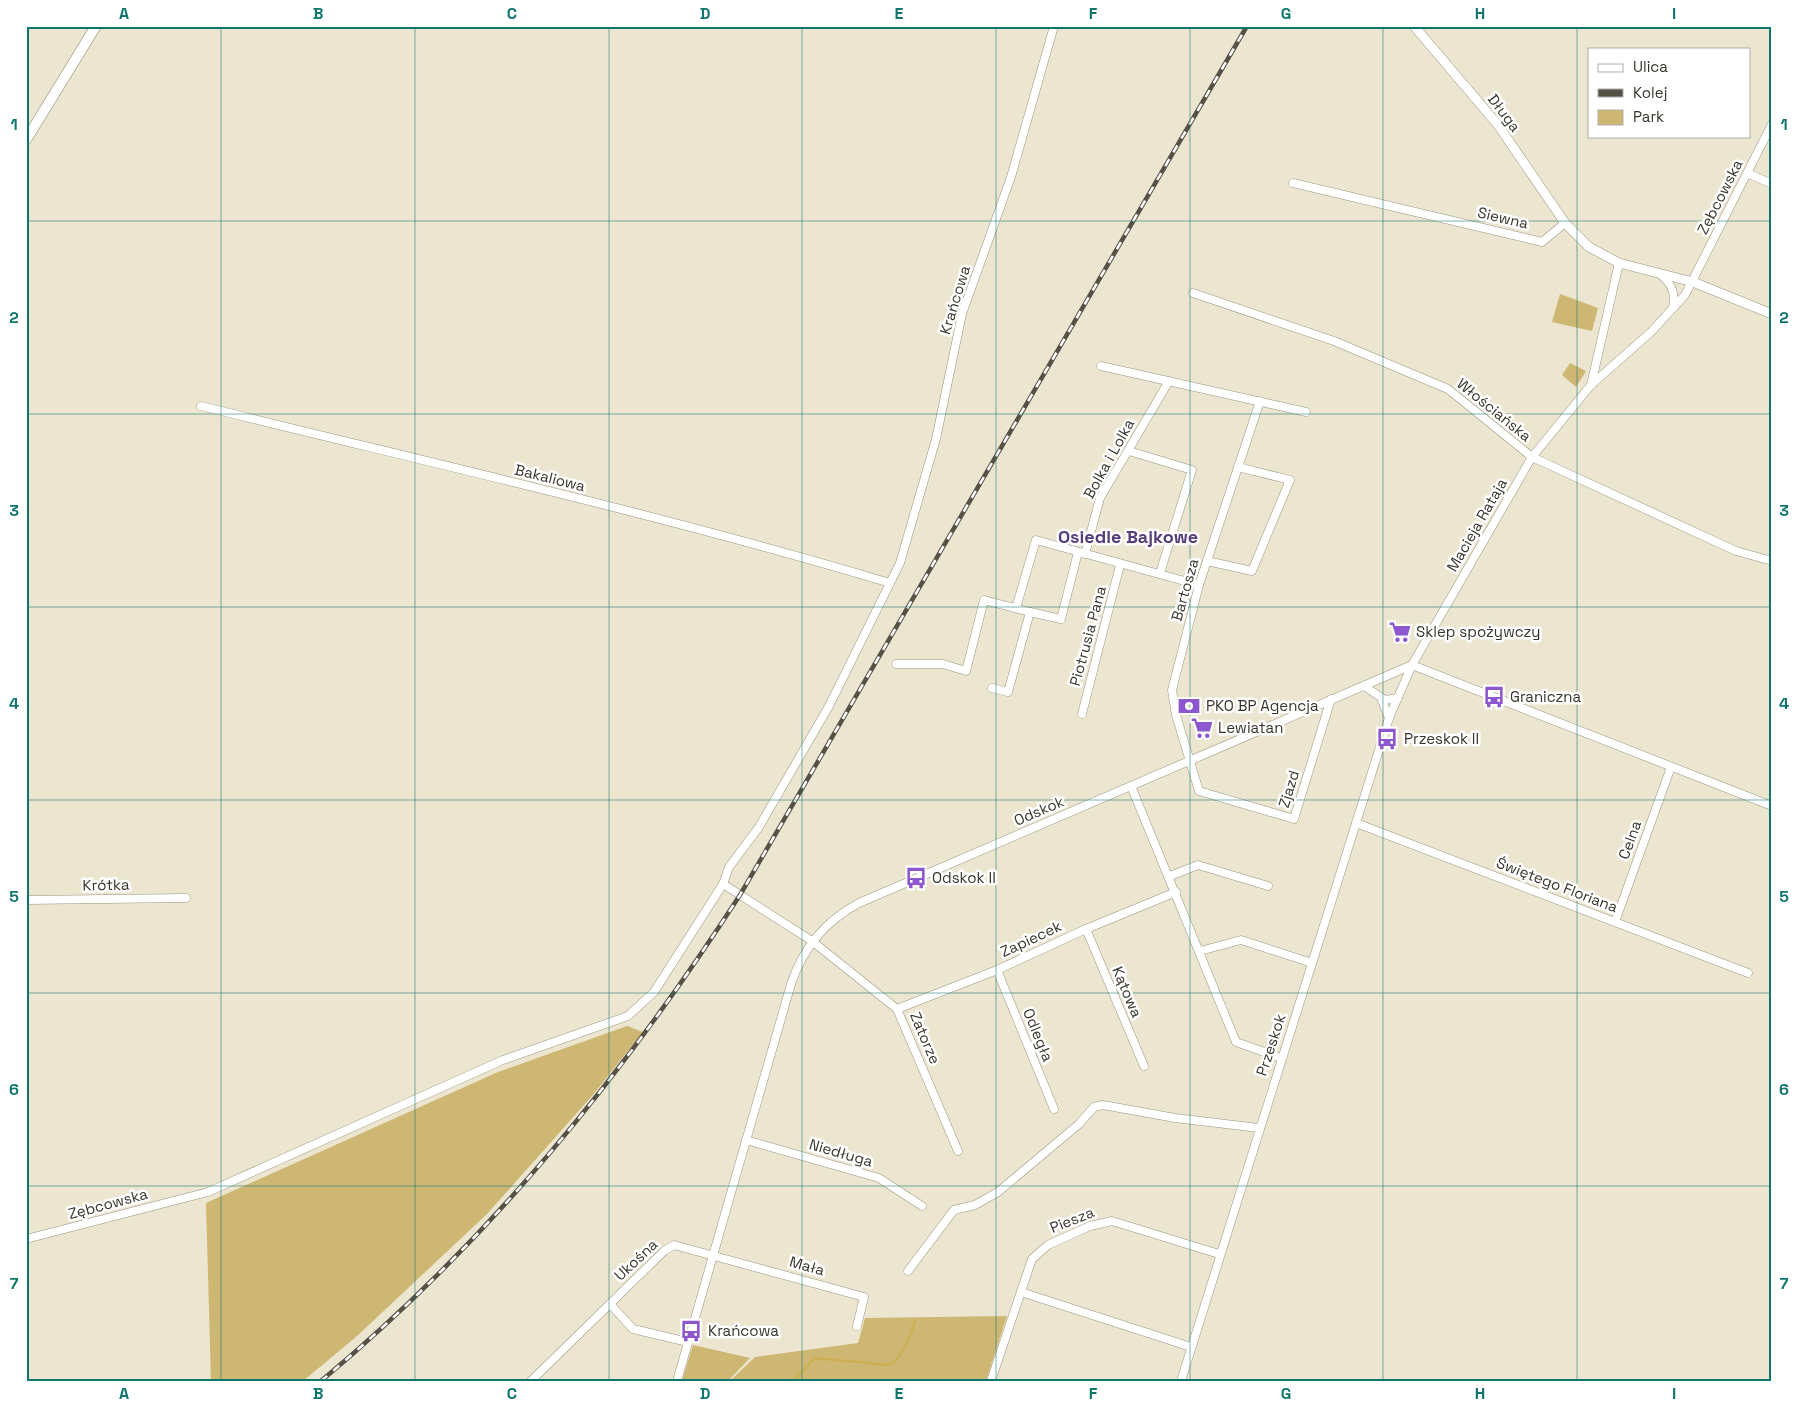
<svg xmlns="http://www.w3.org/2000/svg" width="1798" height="1407" viewBox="0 0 1798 1407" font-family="'Space Grotesk',sans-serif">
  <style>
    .green { fill: #ceb772 }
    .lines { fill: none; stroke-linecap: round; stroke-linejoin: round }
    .stream { stroke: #ceb054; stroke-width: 2.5 }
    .minor-casing { stroke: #9b947f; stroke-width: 9 }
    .tertiary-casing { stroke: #9b947f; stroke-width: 10 }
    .secondary-casing { stroke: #9b947f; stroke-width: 11 }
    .minor { stroke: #fff; stroke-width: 8 }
    .tertiary { stroke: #fff; stroke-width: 9 }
    .secondary { stroke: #fff; stroke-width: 10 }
    .rail-casing { stroke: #555146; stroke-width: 4.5 }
    .rail { stroke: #fff; stroke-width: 2.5; stroke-dasharray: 8; stroke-linecap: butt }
    .grid { fill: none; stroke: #0f766e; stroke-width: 1; stroke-opacity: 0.55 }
    .labels { text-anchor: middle; stroke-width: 5; stroke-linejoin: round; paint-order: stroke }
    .street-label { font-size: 15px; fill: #37342b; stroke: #fff }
    .poi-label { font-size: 15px; fill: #37342b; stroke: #fff; text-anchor: start }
    .quarter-label { font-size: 18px; font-weight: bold; fill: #563e7a; stroke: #fff }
    .neatline { fill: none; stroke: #0f766e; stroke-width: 2 }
    .grid-label { font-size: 16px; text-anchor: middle; font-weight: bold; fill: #0f766e }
  </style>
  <rect width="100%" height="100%" fill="#ece5cf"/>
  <g class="green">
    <polygon points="1560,294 1598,308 1592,331 1552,322"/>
    <polygon points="1570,363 1586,371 1576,387 1562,375"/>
    <polygon points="627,1026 643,1032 592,1096 487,1214 356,1337 303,1381 211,1381 206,1203 498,1072"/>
    <polygon points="1007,1316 986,1381 730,1381 755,1357 858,1343 865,1318"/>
    <polygon points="693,1345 750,1358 728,1381 682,1381"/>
  </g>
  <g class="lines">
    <path class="stream" d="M 794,1381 L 814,1358 L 889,1365 C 904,1356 910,1338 915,1321"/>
    <g class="minor-casing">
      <g id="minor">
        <polyline points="1747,173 1772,184"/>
        <polyline points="1293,183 1542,242 1565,223"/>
        <path d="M 1661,275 C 1672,284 1676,294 1673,308"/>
        <polyline points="1193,293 1334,341 1448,389 1532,457 1736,551 1772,561"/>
        <polyline points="1101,366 1306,412"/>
        <polyline points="1591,385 1619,263"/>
        <polyline points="1260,401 1199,585 1172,690 1176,715 1199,791 1294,819 1331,699"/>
        <path d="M 201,406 C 431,463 663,515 890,583"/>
        <polyline points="1129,451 1192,470 1160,573"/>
        <polyline points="1085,554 1100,498 1169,381"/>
        <polyline points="1207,561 1252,571 1290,480 1238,467"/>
        <polyline points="1016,608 1036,540 1199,585"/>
        <polyline points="896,664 943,664 966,671 984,600 1030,612"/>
        <polyline points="1412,665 1772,806"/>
        <polyline points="1364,686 1385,700 1398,698"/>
        <polyline points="992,688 1008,692 1030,612 1061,619 1078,552"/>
        <polyline points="1381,698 1389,718"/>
        <polyline points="1082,714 1120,565"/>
        <polyline points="1131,786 1236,1042 1281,1058"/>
        <polyline points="1356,823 1748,973"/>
        <polyline points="1170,876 1198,865 1268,886"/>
        <polyline points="723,884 812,941 897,1009 958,1151"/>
        <polyline points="26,900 186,898"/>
        <polyline points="1615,922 1671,767"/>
        <polyline points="1086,929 1144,1066"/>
        <polyline points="1200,951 1241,940 1312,963"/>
        <polyline points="997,970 1054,1109"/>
        <polyline points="897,1009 997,970 1086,929 1176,892"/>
        <polyline points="746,1140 879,1178 922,1206"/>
        <polyline points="26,1239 208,1192 503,1060 628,1016 654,992 723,884 729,867 759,827 829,706 900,563 936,439 962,314 1011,177 1054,26"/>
        <polyline points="908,1271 954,1210 975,1205 998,1192 1079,1124 1094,1107 1103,1105 1175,1118 1259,1128"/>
        <polyline points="1021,1292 1191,1347"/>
        <polyline points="610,1304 633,1329 688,1342"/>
        <polyline points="531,1381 664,1251 674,1245 864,1297 857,1326"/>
        <path d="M 677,1381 L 791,984 C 803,948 825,921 859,903 L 1412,665"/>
        <polyline points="991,1381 1032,1259 1048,1245 1090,1226 1112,1221 1219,1254"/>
        <polyline points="1181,1381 1389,718 1412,665 1532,457 1591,385 1651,332 1685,295 1772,124"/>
      </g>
    </g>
    <g class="tertiary-casing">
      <polyline id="tertiary" points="1414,26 1498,125 1565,223 1589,247 1619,263 1693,282 1772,314"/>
    </g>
    <g class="secondary-casing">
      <polyline id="secondary" points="26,140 96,26"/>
    </g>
    <use href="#minor" class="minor"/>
    <use href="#tertiary" class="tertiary"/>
    <use href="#secondary" class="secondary"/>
    <g class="rail-casing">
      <path id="rail" d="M 321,1381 C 488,1242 622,1077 740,895 L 1247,26"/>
    </g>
    <use href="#rail" class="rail"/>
  </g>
  <path class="grid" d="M 221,26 L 221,1381M 415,26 L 415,1381M 609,26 L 609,1381M 802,26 L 802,1381M 996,26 L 996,1381M 1190,26 L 1190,1381M 1383,26 L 1383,1381M 1577,26 L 1577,1381M 26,221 L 1772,221M 26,414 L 1772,414M 26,607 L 1772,607M 26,800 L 1772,800M 26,993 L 1772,993M 26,1186 L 1772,1186"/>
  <defs>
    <g id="supermarket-bare" transform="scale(1.725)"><path d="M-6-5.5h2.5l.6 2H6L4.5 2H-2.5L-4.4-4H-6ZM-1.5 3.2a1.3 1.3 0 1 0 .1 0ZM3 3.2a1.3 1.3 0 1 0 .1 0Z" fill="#8d57d0" stroke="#fff" stroke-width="2.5" paint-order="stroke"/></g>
    <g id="bus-bare" transform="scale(1.725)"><path d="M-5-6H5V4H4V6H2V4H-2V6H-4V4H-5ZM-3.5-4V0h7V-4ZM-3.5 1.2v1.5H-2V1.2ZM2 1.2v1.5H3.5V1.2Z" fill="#8d57d0" stroke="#fff" stroke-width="2.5" paint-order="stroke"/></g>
    <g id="bank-bare" transform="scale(1.725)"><path d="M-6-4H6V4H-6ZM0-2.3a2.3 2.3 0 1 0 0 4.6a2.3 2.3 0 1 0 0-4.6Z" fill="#8d57d0" stroke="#fff" stroke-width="2.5" paint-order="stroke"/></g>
  </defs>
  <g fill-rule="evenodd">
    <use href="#supermarket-bare" x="1400" y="632"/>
    <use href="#bus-bare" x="1494" y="697"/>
    <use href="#bank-bare" x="1189" y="706"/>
    <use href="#supermarket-bare" x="1202" y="728"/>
    <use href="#bus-bare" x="1387" y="739"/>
    <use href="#bus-bare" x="916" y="878"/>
    <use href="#bus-bare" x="691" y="1331"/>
  </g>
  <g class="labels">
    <g class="street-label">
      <text transform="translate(1504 113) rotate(53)" y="5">Długa</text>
      <text transform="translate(1720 197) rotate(-63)" y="5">Zębcowska</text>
      <text transform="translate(1503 218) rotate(13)" y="5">Siewna</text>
      <text transform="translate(955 300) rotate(-73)" y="5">Krańcowa</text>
      <text transform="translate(1494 410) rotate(39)" y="5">Włościańska</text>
      <text transform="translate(1109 459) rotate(-61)" y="5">Bolka i Lolka</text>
      <text transform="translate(550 478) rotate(14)" y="5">Bakaliowa</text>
      <text transform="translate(1477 525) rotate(-60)" y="5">Macieja Rataja</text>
      <text transform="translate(1185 590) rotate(-74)" y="5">Bartosza</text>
      <text transform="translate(1088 636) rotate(-75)" y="5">Piotrusia Pana</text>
      <text transform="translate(1289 789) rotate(-73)" y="5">Zjazd</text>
      <text transform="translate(1039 811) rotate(-23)" y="5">Odskok</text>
      <text transform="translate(1630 840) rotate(-70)" y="5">Celna</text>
      <text transform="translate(106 885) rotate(-1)" y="5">Krótka</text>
      <text transform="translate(1557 885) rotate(21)" y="5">Świętego Floriana</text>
      <text transform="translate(1031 939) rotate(-25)" y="5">Zapiecek</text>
      <text transform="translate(1127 992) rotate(67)" y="5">Kątowa</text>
      <text transform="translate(1038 1035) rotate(68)" y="5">Odległa</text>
      <text transform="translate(925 1038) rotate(67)" y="5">Zatorze</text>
      <text transform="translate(1271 1045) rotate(-72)" y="5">Przeskok</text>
      <text transform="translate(841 1153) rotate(16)" y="5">Niedługa</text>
      <text transform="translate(108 1204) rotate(-15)" y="5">Zębcowska</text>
      <text transform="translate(1072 1220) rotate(-22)" y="5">Piesza</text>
      <text transform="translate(636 1260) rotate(-43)" y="5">Ukośna</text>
      <text transform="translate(807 1266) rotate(16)" y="5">Mała</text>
    </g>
    <g class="poi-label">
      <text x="1416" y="637">Sklep spożywczy</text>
      <text x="1510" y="702">Graniczna</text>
      <text x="1206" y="711">PKO BP Agencja</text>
      <text x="1218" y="733">Lewiatan</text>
      <text x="1404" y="744">Przeskok II</text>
      <text x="932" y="883">Odskok II</text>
      <text x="708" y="1336">Krańcowa</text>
    </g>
    <g class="quarter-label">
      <text x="1128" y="543">Osiedle Bajkowe</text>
    </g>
  </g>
  <rect width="1798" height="1407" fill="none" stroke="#ffffff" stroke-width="55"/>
  <rect x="1588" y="48" width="162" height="90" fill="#ffffff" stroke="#afaeaa"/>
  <rect x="1598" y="64" width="25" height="8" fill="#ffffff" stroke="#afaeaa"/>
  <text x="1633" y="72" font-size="15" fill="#37342b">Ulica</text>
  <rect x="1598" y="89" width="25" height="8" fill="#555146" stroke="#afaeaa"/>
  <text x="1633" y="98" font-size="15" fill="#37342b">Kolej</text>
  <rect x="1598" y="110" width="25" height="15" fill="#ceb772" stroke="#afaeaa"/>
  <text x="1633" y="122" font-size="15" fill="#37342b">Park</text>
  <rect x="28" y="28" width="1742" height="1352" class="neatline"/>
  <g class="grid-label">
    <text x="124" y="19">A</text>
    <text x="318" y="19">B</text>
    <text x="512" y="19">C</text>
    <text x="705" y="19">D</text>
    <text x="899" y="19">E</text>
    <text x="1093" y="19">F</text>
    <text x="1286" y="19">G</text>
    <text x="1480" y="19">H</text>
    <text x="1674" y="19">I</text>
    <text x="14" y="130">1</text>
    <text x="1784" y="130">1</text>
    <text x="14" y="323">2</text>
    <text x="1784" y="323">2</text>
    <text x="14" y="516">3</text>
    <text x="1784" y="516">3</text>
    <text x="14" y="709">4</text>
    <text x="1784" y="709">4</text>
    <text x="14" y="902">5</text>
    <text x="1784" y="902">5</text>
    <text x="14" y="1095">6</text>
    <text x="1784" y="1095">6</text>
    <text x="14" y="1289">7</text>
    <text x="1784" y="1289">7</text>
    <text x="124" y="1399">A</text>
    <text x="318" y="1399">B</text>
    <text x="512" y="1399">C</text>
    <text x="705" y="1399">D</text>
    <text x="899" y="1399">E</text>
    <text x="1093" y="1399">F</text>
    <text x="1286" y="1399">G</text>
    <text x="1480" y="1399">H</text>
    <text x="1674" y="1399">I</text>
  </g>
</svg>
